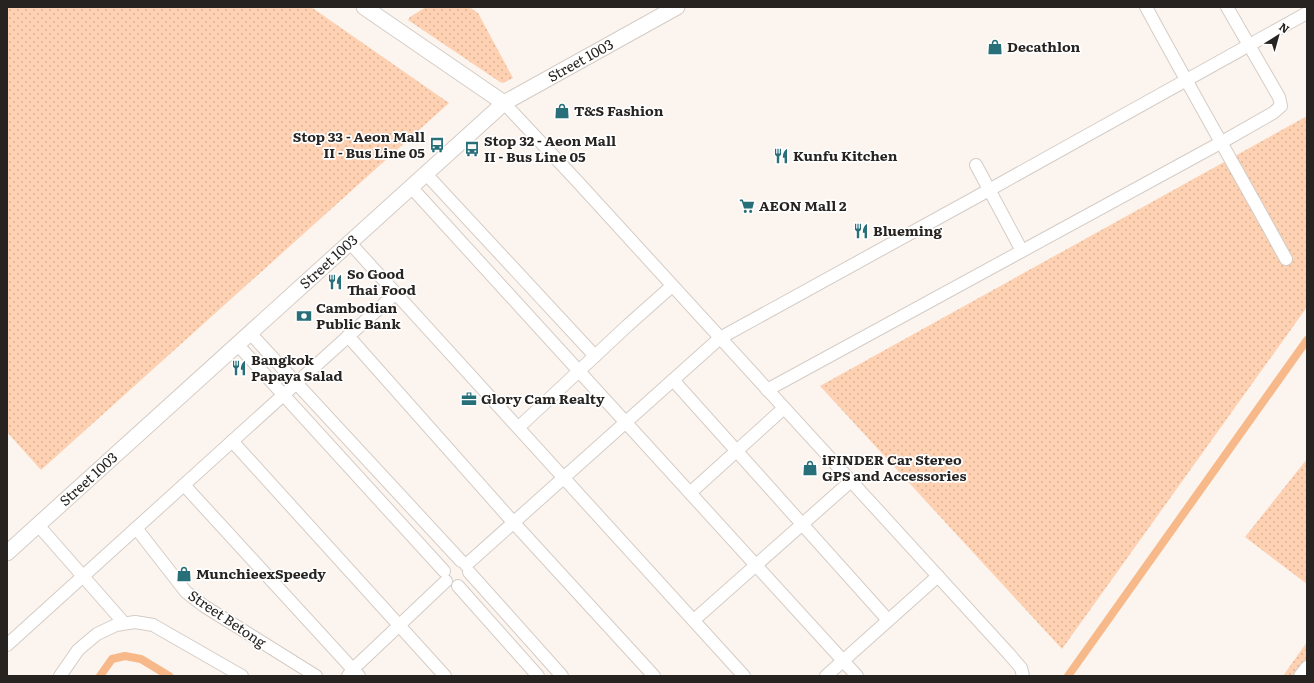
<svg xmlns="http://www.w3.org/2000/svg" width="1314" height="683" viewBox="0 0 1314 683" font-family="Literata,serif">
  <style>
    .green { fill: url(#green-dots) }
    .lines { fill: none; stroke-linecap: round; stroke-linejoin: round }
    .canal { stroke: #f7b989; stroke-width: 8 }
    .minor-casing { stroke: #d4ccc6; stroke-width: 14 }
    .major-casing { stroke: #d4ccc6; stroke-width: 17 }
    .minor { stroke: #fff; stroke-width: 12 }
    .major { stroke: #fff; stroke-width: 15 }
    .labels { text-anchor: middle; stroke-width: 3.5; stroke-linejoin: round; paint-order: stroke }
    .poi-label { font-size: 14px; font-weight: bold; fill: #262321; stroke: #fff; text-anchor: start }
    .street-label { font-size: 14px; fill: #262321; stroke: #fff }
  </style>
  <defs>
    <pattern id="green-dots" width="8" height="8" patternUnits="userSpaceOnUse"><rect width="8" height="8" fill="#fdd1b1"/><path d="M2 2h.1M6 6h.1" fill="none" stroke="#d9b398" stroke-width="1.8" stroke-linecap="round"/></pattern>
  </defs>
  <rect width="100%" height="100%" fill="#fcf4ee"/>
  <g class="green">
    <polygon points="7,7 311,7 449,103 41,470 7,432"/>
    <polygon points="426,7 469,7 478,13 513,78 503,83 500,82 408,20 410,17"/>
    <polygon points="1307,116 1307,307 1062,649 820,386"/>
    <polygon points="1307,459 1307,584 1245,537"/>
    <polygon points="1307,642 1307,676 1283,676"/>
  </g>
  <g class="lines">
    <g class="canal">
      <polyline points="100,676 112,659 125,656 141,659 169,676"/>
      <polyline points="1068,676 1307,340"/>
    </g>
    <g class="minor-casing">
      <g id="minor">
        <path d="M 1146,7 C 1192,92 1240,175 1286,259"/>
        <polyline points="504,103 577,181 1009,654 1021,668 1023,676"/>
        <polyline points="976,165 1022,251"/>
        <polyline points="426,174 595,356"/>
        <polyline points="411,187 857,676"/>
        <polyline points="350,243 744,676"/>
        <polyline points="250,333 461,561"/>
        <polyline points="348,336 513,522 654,676"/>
        <polyline points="237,344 444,571"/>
        <polyline points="673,380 888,620"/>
        <polyline points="767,390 1222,142 1273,113 1281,106 1279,97 1227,7"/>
        <polyline points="519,427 627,326 672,286"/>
        <polyline points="232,441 445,676"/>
        <polyline points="184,485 359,676"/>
        <polyline points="690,493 784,408"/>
        <polyline points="38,525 124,623"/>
        <polyline points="136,528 186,592 204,606 316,676"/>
        <polyline points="466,565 720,338 989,190 1307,13"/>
        <polyline points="469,572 562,676"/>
        <polyline points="458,586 538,676"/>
        <polyline points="694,620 851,481"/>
        <polyline points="7,645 396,293"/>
        <polyline points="60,676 78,650 97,634 116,625 135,622 153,625 242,676"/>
        <polyline points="348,676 353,669 446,581"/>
        <polyline points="826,676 938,576"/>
        <polyline points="1300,676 1307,667"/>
      </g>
    </g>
    <g class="major-casing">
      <g id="major">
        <polyline points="364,7 504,103"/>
        <path id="s1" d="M 7,553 L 504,103 L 677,7"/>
      </g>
    </g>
    <use href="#minor" class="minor"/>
    <use href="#major" class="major"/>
  </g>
  <defs>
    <g id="shop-bare" transform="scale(1.2)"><path d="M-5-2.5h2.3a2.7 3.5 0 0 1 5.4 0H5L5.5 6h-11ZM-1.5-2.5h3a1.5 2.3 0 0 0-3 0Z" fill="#27707a" stroke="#fff" stroke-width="2.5" paint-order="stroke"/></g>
    <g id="bus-bare" transform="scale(1.2)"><path d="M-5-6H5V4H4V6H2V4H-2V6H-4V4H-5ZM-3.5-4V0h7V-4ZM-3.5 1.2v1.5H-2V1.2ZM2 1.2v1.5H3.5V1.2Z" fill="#27707a" stroke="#fff" stroke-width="2.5" paint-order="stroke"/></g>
    <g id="restaurant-bare" transform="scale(1.2)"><path d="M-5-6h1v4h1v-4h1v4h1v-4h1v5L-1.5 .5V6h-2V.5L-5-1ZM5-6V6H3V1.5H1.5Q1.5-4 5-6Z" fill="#27707a" stroke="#fff" stroke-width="2.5" paint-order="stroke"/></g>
    <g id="supermarket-bare" transform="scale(1.2)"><path d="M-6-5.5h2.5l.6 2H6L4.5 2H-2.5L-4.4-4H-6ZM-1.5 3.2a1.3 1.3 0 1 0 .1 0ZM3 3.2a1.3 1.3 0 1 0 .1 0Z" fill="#27707a" stroke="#fff" stroke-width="2.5" paint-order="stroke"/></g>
    <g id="bank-bare" transform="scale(1.2)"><path d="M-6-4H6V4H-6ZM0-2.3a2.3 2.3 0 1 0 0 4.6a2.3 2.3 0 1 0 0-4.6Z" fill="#27707a" stroke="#fff" stroke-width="2.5" paint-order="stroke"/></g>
    <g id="office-bare" transform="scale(1.2)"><path d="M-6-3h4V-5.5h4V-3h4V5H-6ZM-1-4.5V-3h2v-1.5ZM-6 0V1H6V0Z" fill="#27707a" stroke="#fff" stroke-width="2.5" paint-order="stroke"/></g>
  </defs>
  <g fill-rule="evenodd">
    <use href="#shop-bare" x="995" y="47"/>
    <use href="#shop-bare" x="562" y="111"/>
    <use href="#bus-bare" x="437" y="145"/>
    <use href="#bus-bare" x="472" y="149"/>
    <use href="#restaurant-bare" x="781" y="156"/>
    <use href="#supermarket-bare" x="747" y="206"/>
    <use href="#restaurant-bare" x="861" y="231"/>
    <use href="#restaurant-bare" x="335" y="282"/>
    <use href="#bank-bare" x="304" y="316"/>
    <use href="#restaurant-bare" x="239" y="368"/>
    <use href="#office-bare" x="469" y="399"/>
    <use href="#shop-bare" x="810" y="468"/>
    <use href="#shop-bare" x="184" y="574"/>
  </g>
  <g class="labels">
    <g class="poi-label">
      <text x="1007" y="52">Decathlon</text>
      <text x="574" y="116">T&amp;S Fashion</text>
      <text x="425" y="142" text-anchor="end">Stop 33 - Aeon Mall<tspan x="425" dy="16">II - Bus Line 05</tspan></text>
      <text x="484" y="146">Stop 32 - Aeon Mall<tspan x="484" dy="16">II - Bus Line 05</tspan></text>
      <text x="793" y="161">Kunfu Kitchen</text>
      <text x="759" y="211">AEON Mall 2</text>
      <text x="873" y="236">Blueming</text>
      <text x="347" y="279">So Good<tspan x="347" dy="16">Thai Food</tspan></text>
      <text x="316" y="313">Cambodian<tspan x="316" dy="16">Public Bank</tspan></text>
      <text x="251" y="365">Bangkok<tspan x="251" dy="16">Papaya Salad</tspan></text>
      <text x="481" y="404">Glory Cam Realty</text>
      <text x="822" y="465">iFINDER Car Stereo<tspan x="822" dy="16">GPS and Accessories</tspan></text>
      <text x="196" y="579">MunchieexSpeedy</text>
    </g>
    <g class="street-label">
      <text dy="5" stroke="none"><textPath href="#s1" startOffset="758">Street 1003</textPath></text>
      <text dy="5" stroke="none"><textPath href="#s1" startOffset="434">Street 1003</textPath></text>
      <text dy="5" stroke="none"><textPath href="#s1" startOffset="110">Street 1003</textPath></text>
      <text transform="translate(227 619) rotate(34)" y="5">Street Betong</text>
    </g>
  </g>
  <rect width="1314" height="683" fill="none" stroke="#262321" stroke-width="16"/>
  <g transform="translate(1278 36) rotate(37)" stroke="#ffffff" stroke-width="3" paint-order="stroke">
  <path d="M0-3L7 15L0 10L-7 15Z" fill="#262321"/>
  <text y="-6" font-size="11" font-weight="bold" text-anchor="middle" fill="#262321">N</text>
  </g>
</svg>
